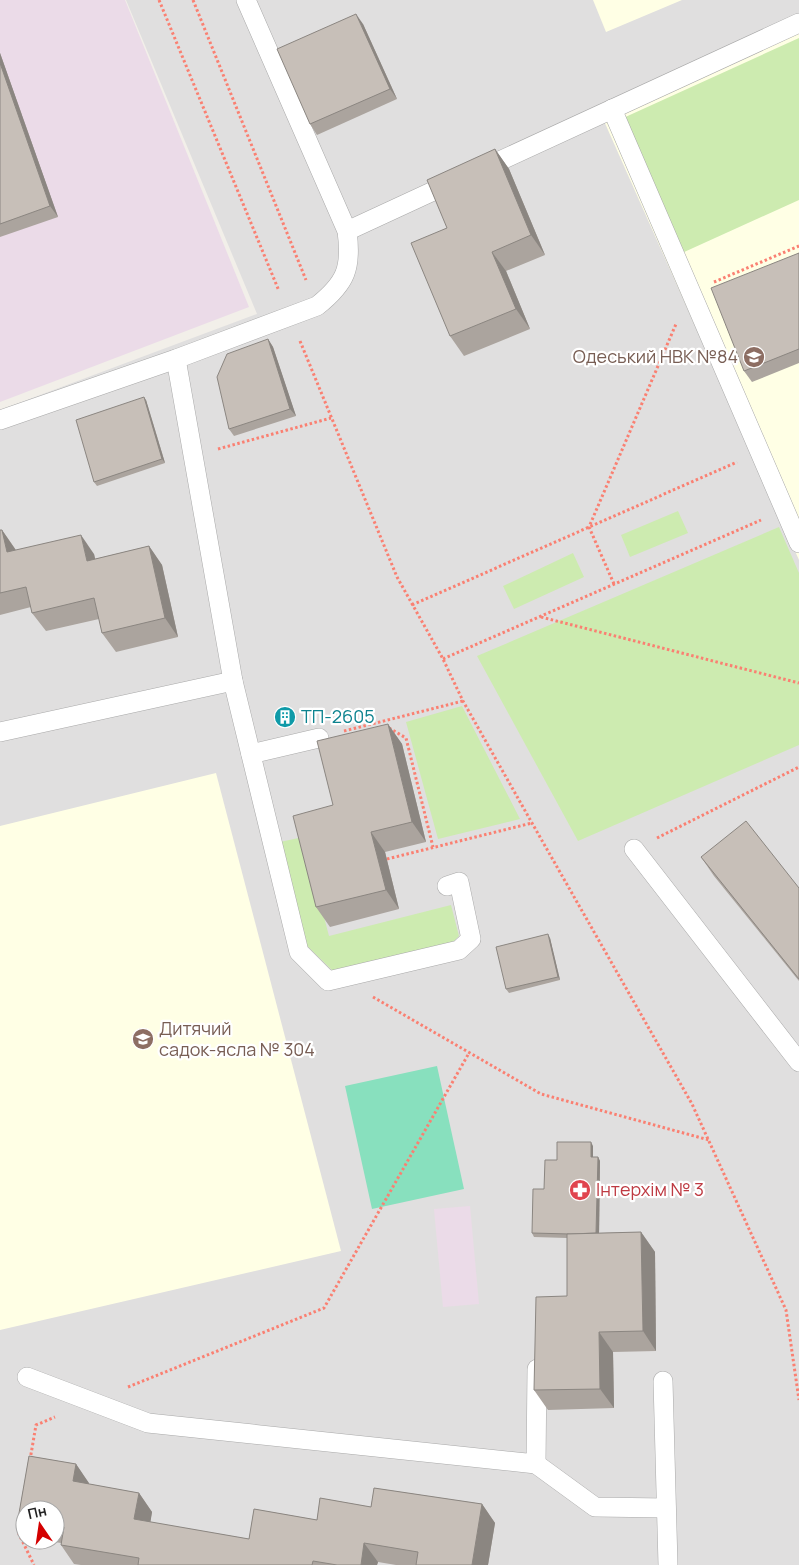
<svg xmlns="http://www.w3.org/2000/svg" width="799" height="1565" viewBox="0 0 799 1565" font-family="Manrope,sans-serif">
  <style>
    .residential { fill: #e0dfdf; fill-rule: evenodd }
    .industrial { fill: #ebdbe8 }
    .education { fill: #ffffe5 }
    .grass { fill: #cdebb0 }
    .pitch { fill: #88e0be }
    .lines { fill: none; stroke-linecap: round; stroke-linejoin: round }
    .lane-casing { stroke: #a9a9a9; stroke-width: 20 }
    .path { stroke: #fa8072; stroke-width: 3; stroke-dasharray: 2.5 2.5; stroke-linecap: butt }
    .lane { stroke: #fff; stroke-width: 19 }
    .wall { fill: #aba49e }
    .shaded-wall { fill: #8b8681 }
    .building { fill: #c7bfb8; stroke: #8b8681 }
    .labels { text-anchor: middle; stroke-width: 4.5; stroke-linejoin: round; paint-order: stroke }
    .education-label { font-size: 18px; fill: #785e54; stroke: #fff; text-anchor: end }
    .culture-label { font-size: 18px; fill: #0d838f; stroke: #fff; text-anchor: start }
    .health-label { font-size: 18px; fill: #be3a42; stroke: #fff; text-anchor: start }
  </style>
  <rect width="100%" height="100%" fill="#f2efe9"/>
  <path class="residential" d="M 126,0 L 799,0 L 799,1565 L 0,1565 L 0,410 L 257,314 ZM 25,1510 L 55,1510 L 55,1540 L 25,1540 Z"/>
  <g class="industrial">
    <polygon points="0,0 125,0 249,307 0,402"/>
    <polygon points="470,1206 479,1304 443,1307 434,1209"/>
  </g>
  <g class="education">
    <polygon points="593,0 682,0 606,32"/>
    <polygon points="799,31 799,560 604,121"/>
    <polygon points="216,773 341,1251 0,1330 0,826"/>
  </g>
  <g class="grass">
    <polygon points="799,38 799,200 682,253 621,119"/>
    <polygon points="678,511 688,533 630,557 621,535"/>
    <polygon points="779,527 799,573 799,745 578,841 477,656"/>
    <polygon points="573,553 584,577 514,609 503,586"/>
    <polygon points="462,706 520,819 438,839 406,722"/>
    <polygon points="303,837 329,936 451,905 459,936 452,943 333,971 304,943 280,842"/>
  </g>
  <polygon class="pitch" points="437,1066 464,1189 372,1209 345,1086"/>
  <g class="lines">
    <g class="lane-casing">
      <g id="lane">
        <polyline points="612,109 799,543"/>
        <polyline points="480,170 799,23"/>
        <polyline points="347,231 455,181"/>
        <polyline points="176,359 233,681 299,952 328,981 459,950 471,939 459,882 447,886"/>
        <path d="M 0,420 L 176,359 L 317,306 C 346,283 352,268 347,231 L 246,0"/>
        <polyline points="0,732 233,681"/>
        <polyline points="251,754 319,738"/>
        <polyline points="634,849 799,1062"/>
        <polyline points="27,1377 148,1423 536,1464 537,1369"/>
        <polyline points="663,1381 668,1565"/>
        <polyline points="536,1464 595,1507 666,1508"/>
      </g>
    </g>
    <g class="path">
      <polyline points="159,0 279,291"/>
      <polyline points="193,0 306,280"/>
      <polyline points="714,282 799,246"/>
      <polyline points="300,341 397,577 443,659 463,701 532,823 692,1104 786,1310 799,1400"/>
      <polyline points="218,449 331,418"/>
      <polyline points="614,584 589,527 676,324"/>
      <polyline points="412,605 737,462"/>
      <polyline points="541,617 799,683"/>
      <polyline points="443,659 761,520"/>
      <polyline points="389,728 406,738 433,847"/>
      <polyline points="344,731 463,701"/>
      <polyline points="657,838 799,767"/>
      <polyline points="387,859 532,823"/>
      <polyline points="373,997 541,1094 709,1140"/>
      <polyline points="128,1387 324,1308 469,1053"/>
      <polyline points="30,1460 36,1425 55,1417"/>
      <polyline points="20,1518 18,1532 34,1565"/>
    </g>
    <use href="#lane" class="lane"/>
  </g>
  <g class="wall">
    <polygon points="363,24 397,99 317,135 310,124"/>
    <polygon points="0,53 58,217 0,237"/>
    <polygon points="495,149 509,169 545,255 506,271 530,329 464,356 450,336 447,228"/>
    <polygon points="799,253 799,363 752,382 744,371"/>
    <polygon points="268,339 273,347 296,416 234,436 229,429"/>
    <polygon points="146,400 165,463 97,486 94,482"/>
    <polygon points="0,530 2,530 16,550 94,554 95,559 149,546 162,565 178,637 116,652 102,633 99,619 46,631 32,613 31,607 0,615"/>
    <polygon points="388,724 402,744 426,842 385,852 399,909 330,927 316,907 333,805"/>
    <polygon points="701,857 799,888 799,981 714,876"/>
    <polygon points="550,938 560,980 509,993 506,989"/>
    <polygon points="593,1146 593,1157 598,1157 600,1161 599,1233 641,1232 655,1252 656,1351 613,1352 614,1408 548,1410 534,1390 567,1296 567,1238 534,1237 532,1233 544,1189 557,1160"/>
    <polygon points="29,1456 76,1464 89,1484 139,1493 152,1512 150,1522 249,1539 254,1509 317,1520 320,1498 371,1507 374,1488 482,1504 495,1523 488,1565 396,1565 378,1562 377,1565 81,1565 74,1564 61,1545 61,1543 43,1540 55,1540 55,1510 25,1510 25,1529 18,1519"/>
  </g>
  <g class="shaded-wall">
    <polygon points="356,14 363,24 397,99 390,89"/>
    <polygon points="0,53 58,217 50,206 0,63"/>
    <polygon points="495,149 509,169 545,255 531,235"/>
    <polygon points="492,252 506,271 530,329 516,309"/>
    <polygon points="268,339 273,347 296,416 290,409"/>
    <polygon points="144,397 146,400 165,463 162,459"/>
    <polygon points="2,530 15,549 21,571 7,552"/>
    <polygon points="81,535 94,554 100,580 87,561"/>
    <polygon points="149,546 162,565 178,637 165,618"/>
    <polygon points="388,724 402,744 426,842 412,822"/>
    <polygon points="371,832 385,852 399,909 386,890"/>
    <polygon points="548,934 550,938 560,980 558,977"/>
    <polygon points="591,1142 593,1146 593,1161 591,1157"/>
    <polygon points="598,1157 600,1161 599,1238 596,1234"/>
    <polygon points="641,1232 655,1252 656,1351 643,1331"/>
    <polygon points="599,1332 613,1352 614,1408 600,1389"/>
    <polygon points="76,1464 89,1483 86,1500 73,1481"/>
    <polygon points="139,1493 152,1512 148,1538 134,1519"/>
    <polygon points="482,1504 495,1523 488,1565 472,1565"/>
    <polygon points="364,1543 378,1562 377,1565 361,1565"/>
  </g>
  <g class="building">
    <polygon points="356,14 390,89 310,124 277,49"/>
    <polygon points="0,63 50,206 0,224"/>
    <polygon points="495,149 531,235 492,252 516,309 450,336 411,243 447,228 427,180"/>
    <polygon points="799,253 799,349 744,371 711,288"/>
    <polygon points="268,339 290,409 229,429 217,377 227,354"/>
    <polygon points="144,397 162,459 94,482 76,420"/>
    <polygon points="0,530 2,530 7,552 81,535 87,561 149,546 165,618 102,633 94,598 32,613 26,587 0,593"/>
    <polygon points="388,724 412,822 371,832 386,890 316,907 293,816 333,805 317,741"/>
    <polygon points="746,821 799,888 799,979 701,857"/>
    <polygon points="548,934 558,977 506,989 496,947"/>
    <polygon points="557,1142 591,1142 591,1157 598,1157 596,1233 570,1234 532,1233 533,1189 544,1189 545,1160 557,1160"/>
    <polygon points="641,1232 643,1331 599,1332 600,1389 534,1390 536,1297 567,1296 567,1234"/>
    <polygon points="29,1456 76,1464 73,1481 139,1493 134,1519 249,1539 254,1509 317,1520 320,1498 371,1507 374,1488 482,1504 472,1565 416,1565 418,1552 364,1543 361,1565 337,1565 313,1561 312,1565 138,1565 139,1558 61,1545 64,1527 55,1525 55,1510 25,1510 25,1520 18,1519"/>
  </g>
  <defs>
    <g id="school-disc" transform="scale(1.125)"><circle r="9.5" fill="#8d6e63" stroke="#fff"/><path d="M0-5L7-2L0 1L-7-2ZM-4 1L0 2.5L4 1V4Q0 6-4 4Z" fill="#fff"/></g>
    <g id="building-disc" transform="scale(1.125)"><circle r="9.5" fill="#0f9aa8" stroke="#fff"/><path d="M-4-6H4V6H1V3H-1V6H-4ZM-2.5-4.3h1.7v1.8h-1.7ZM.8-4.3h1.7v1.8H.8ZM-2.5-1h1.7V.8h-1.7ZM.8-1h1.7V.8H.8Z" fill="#fff"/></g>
    <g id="pharmacy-disc" transform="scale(1.125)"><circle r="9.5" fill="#e0444e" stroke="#fff"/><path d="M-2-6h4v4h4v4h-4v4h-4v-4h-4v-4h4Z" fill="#fff"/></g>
  </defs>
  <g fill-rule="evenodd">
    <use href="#school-disc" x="754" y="357"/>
    <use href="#building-disc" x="285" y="717"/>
    <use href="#school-disc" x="143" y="1039"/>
    <use href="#pharmacy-disc" x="580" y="1190"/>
  </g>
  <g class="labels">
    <g class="education-label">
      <text x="738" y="363">Одеський НВК №84</text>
      <text x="159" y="1035" text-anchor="start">Дитячий<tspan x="159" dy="21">садок-ясла № 304</tspan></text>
    </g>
    <g class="culture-label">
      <text x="301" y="723">ТП-2605</text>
    </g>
    <g class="health-label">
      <text x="596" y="1196">Інтерхім № 3</text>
    </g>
  </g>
  <g transform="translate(40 1525) rotate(347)"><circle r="24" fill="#ffffff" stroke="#a7a7a7"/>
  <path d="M0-4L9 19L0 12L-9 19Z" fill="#d40000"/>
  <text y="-8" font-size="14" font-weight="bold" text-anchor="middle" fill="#222222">Пн</text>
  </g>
</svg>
